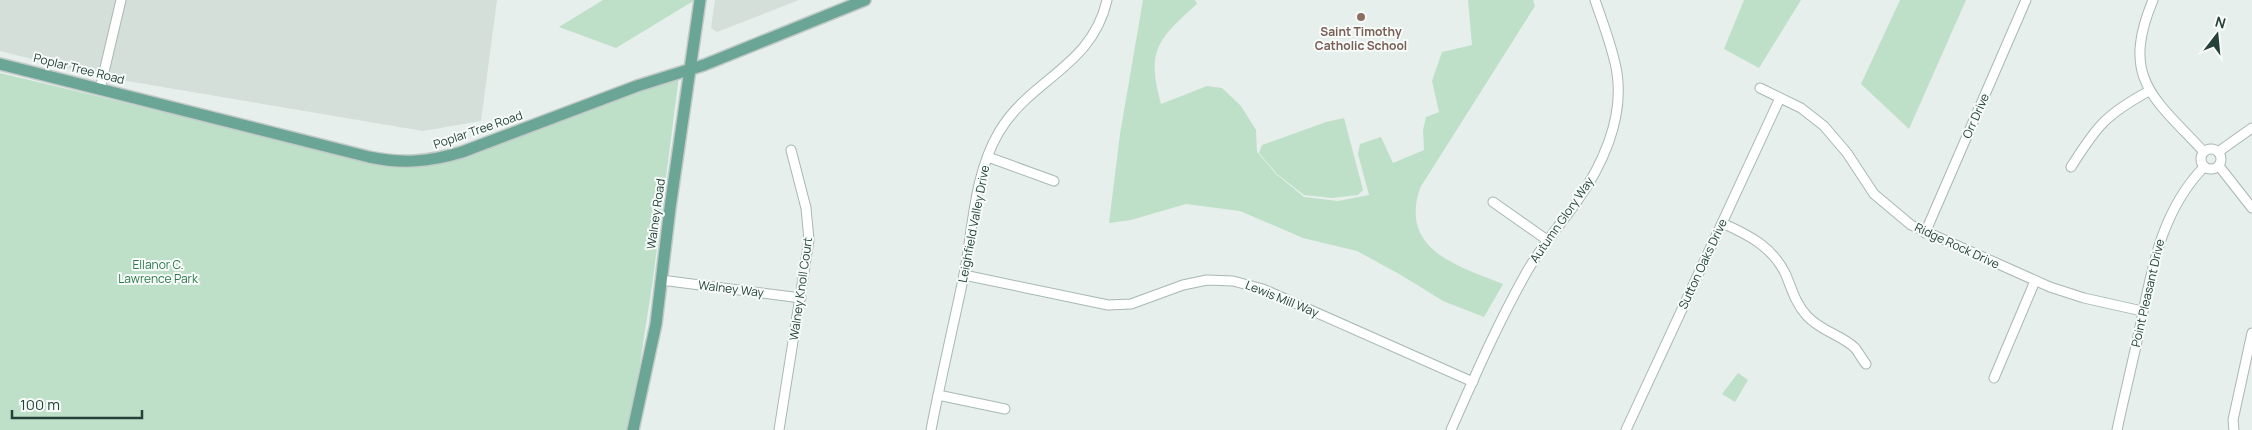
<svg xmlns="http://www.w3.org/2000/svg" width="2252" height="430" viewBox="0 0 2252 430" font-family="Manrope,sans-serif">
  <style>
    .built { fill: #d4dfda }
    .green { fill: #bfe0c8 }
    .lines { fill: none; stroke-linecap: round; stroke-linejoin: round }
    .minor-casing { stroke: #a8b8b2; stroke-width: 11 }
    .major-casing { stroke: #c2cac8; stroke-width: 14 }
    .minor { stroke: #fff; stroke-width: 9 }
    .major { stroke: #6aa596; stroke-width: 11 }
    .education-dot { fill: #8d6e63; stroke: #f7fbf9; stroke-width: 2 }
    .labels { text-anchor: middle; stroke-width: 4; stroke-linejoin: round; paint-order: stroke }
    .education-label { font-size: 12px; font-weight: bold; fill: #785e54; stroke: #f7fbf9 }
    .street-label { font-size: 12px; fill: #24423a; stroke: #f7fbf9 }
    .park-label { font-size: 12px; fill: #2d7a4b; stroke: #f7fbf9 }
  </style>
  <rect width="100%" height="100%" fill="#e6efeb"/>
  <g class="built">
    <polygon points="0,0 497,0 481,121 423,131 103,77 0,51"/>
    <polygon points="715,0 799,0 717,32 711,28"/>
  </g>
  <g class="green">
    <polygon points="603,0 695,0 616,48 559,27"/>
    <path d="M 1143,0 L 1195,0 L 1197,4 C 1158,39 1146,50 1161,104 L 1207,86 L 1222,88 L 1241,106 L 1256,130 L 1257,152 L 1276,174 L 1304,197 L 1338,201 L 1369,195 L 1358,154 L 1360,144 L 1381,137 L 1393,163 L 1424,150 L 1423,130 L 1426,117 L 1439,112 L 1432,81 L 1442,52 L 1472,45 L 1468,0 L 1533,0 L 1535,6 L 1420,188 C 1399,251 1459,266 1503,284 L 1484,317 L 1443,301 L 1401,275 L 1357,251 L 1303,238 L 1240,211 L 1186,204 L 1131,220 L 1109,223 L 1120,134 Z"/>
    <polygon points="1744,0 1801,0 1759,68 1724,49"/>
    <polygon points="1900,0 1966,0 1909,129 1861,84"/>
    <polygon points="0,73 361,159 428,163 679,76 653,279 633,409 627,430 0,430"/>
    <polygon points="1344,118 1363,190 1358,195 1332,198 1304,195 1277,174 1259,153 1262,145 1326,122"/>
    <polygon points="1738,373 1748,380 1735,402 1722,394"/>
  </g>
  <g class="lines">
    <g class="minor-casing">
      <g id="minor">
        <path d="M 2153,0 C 2120,79 2154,98 2204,152"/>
        <polyline points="1760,88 1801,108 1824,126 1847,153 1874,194 1911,225 2050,287 2084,298 2142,311"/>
        <polyline points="100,89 121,0"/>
        <circle cx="2211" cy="159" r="10"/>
        <polyline points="2218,152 2252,128"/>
        <polyline points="988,157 1054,181"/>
        <polyline points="2219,166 2252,208"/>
        <path d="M 2071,167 C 2097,126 2105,115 2149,91"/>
        <polyline points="1493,202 1547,240"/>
        <path d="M 1722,223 C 1749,235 1773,247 1786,275 C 1792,290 1796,304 1807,316 C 1822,332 1842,335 1855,348 C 1859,353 1862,359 1866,364"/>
        <polyline points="1925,233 2026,0"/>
        <polyline points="964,275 1108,305 1131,304 1183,285 1207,280 1233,281 1263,289 1473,382"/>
        <polyline points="661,280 801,298"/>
        <polyline points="1994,378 2035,281"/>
        <polyline points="938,395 1005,409"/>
        <polyline points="779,430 809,240 806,208 791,150"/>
        <path d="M 931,430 C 941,378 953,327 964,275 C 973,228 974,174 999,132 C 1030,79 1092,67 1107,0"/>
        <path d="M 1451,430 C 1474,378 1497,325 1525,275 C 1539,249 1558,228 1575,204 C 1602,167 1624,119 1617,73 C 1613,48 1603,24 1595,0"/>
        <polyline points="1626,430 1780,98"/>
        <path d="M 2117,430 C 2124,397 2132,365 2139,332 C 2151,273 2160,212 2204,167"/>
        <polyline points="2234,430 2233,420 2252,333"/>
      </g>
    </g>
    <g class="major-casing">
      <g id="major">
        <path d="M 0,64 L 369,157 C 402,164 429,162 462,152 L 637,86 L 704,65 L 865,0"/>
        <polyline points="633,430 656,324 670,208 700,0"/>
      </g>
    </g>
    <use href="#minor" class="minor"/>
    <use href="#major" class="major"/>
  </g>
  <circle class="education-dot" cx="1361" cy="17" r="5"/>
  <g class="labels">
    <g class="education-label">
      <text x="1361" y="36">Saint Timothy<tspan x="1361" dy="14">Catholic School</tspan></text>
    </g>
    <g class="street-label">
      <text transform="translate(79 69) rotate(14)" y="4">Poplar Tree Road</text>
      <text transform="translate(1976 116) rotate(-66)" y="4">Orr Drive</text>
      <text transform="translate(478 130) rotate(-19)" y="4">Poplar Tree Road</text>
      <text transform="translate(656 214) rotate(-82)" y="4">Walney Road</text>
      <text transform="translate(1562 220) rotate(-55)" y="4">Autumn Glory Way</text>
      <text transform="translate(974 224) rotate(-79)" y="4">Leighfield Valley Drive</text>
      <text transform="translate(1957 246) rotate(25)" y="4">Ridge Rock Drive</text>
      <text transform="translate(1703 264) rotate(-65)" y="4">Sutton Oaks Drive</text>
      <text transform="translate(731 289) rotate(7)" y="4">Walney Way</text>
      <text transform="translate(801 289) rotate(-82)" y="4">Walney Knoll Court</text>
      <text transform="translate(2148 293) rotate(-77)" y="4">Point Pleasant Drive</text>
      <text transform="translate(1282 299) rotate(22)" y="4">Lewis Mill Way</text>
    </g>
    <g class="park-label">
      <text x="158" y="269">Ellanor C.<tspan x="158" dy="14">Lawrence Park</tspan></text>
    </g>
  </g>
  <g transform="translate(2217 35) rotate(16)" stroke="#f7fbf9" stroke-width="4" paint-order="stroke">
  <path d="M0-4L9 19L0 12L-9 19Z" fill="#24423a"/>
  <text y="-8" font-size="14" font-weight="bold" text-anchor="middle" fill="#24423a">N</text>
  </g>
  <path d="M12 410v8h130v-8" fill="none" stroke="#24423a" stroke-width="2.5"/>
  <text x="20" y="410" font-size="15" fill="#24423a" stroke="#f7fbf9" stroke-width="4" paint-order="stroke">100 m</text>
</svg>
